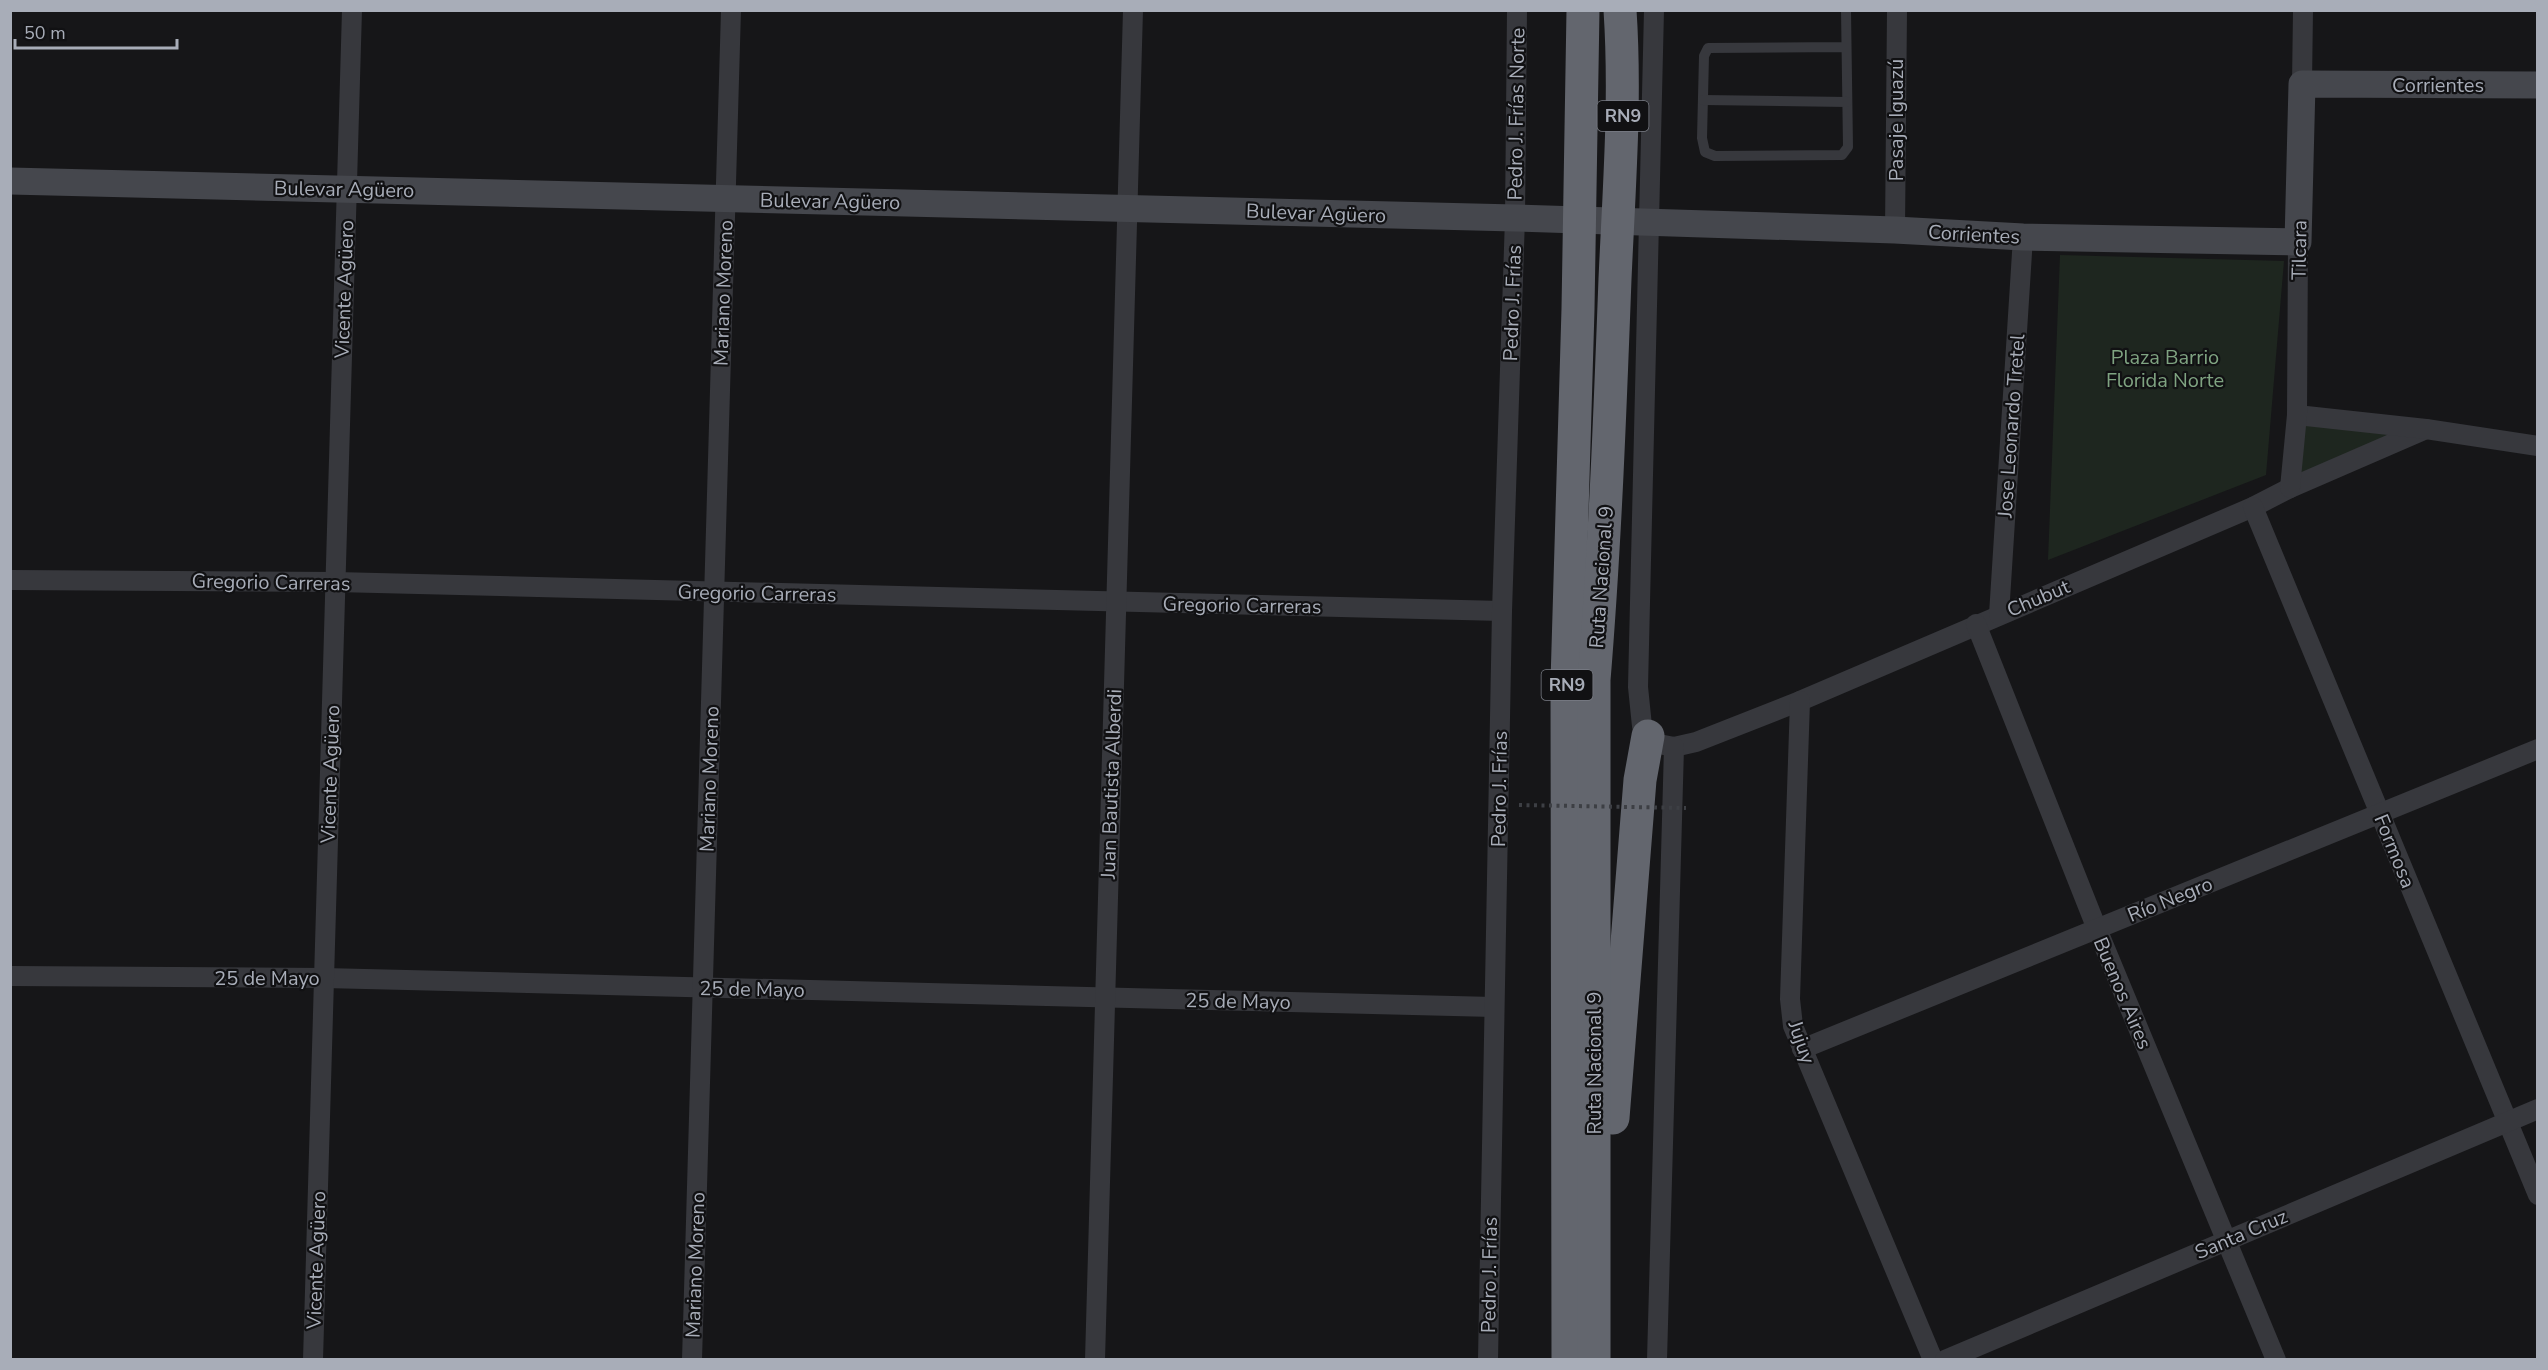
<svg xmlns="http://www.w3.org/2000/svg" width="2548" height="1370" viewBox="0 0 2548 1370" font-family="'Nunito Sans',sans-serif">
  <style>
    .green { fill: #1e261f }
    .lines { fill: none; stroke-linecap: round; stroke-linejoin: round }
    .lane { stroke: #37383d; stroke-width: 10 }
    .street { stroke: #37383d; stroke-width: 20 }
    .secondary { stroke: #45474d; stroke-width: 27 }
    .highway { stroke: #63666e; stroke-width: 33 }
    .path-bridge { stroke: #3d3f44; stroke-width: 4; stroke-dasharray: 3 4.5; stroke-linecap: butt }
    .labels { text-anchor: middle; stroke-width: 4.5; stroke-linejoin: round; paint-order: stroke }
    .shield { fill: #111113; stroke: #7b7e86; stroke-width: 1.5 }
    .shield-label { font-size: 18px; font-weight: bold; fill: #a8adb8 }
    .street-label { font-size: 20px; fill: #a8adb8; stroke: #111113 }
    .park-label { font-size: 20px; fill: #7fa381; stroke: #111113 }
  </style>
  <rect width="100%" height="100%" fill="#161618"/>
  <g class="green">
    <polygon points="2060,255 2284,261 2266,475 2048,560"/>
    <polygon points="2301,419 2415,430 2294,483"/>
  </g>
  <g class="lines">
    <g class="lane">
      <polyline points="1846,10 1848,147 1842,155 1715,156 1705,152 1702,138 1704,56 1708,48 1846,47"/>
      <polyline points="1703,100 1847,102"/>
    </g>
    <g class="street">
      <polyline points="1654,10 1638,687 1642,726 1648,736 1659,744 1674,747 1696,742 1800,701 2253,507 2290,488 2426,429"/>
      <polyline points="2302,84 2303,10"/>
      <polyline points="1895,230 1897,10"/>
      <polyline points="2297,415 2426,429 2538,446"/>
      <polyline points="2290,488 2297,415 2298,242"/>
      <polyline points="2253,507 2538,1195"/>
      <polyline points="10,580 336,582 1502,611"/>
      <polyline points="1999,615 2023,237"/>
      <polyline points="1976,624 2097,929 2276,1360"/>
      <polyline points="1800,701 1790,999 1793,1026 1933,1360"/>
      <polyline points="10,976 324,978 1494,1007"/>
      <polyline points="1802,1049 2538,749"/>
      <polyline points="313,1360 352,10"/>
      <polyline points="692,1360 731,10"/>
      <polyline points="1095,1360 1133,10"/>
      <polyline points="1488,1360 1502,611 1515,218 1517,10"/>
      <polyline points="1657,1360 1674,747"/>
      <polyline points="1945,1360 2538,1109"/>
    </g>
    <polyline class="secondary" points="10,181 1515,218 1895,230 2023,237 2298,242 2302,84 2538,85"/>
    <g class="highway">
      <polyline points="1613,1118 1640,780 1648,736"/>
      <polyline points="1568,1360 1567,682 1578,309 1583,10"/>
      <path d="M 1594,1360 L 1594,680 C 1605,546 1610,413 1615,279 C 1619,189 1626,100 1620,10"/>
    </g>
    <polyline class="path-bridge" points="1519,805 1686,808"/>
  </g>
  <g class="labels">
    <g class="shield">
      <rect x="1597.5" y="101" width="51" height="30" rx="4.5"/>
      <rect x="1541.5" y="670" width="51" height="30" rx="4.5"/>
    </g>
    <g class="shield-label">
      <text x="1623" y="122">RN9</text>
      <text x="1567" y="691">RN9</text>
    </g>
    <g class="street-label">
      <text x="2438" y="92">Corrientes</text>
      <text transform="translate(1516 114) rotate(-89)" y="7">Pedro J. Frías Norte</text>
      <text transform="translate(1896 120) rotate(-90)" y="7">Pasaje Iguazú</text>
      <text transform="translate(344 189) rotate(1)" y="7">Bulevar Agüero</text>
      <text transform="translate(830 201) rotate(1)" y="7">Bulevar Agüero</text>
      <text transform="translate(1316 213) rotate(2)" y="7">Bulevar Agüero</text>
      <text transform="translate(1974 234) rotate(3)" y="7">Corrientes</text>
      <text transform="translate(2299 250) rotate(-89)" y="7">Tilcara</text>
      <text transform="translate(344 289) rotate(-88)" y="7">Vicente Agüero</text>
      <text transform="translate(723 293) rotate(-88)" y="7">Mariano Moreno</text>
      <text transform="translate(1512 303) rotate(-88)" y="7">Pedro J. Frías</text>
      <text transform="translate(2011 426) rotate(-86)" y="7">Jose Leonardo Tretel</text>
      <text transform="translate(1601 577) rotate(-86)" y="7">Ruta Nacional 9</text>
      <text transform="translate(271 582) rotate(1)" y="7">Gregorio Carreras</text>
      <text transform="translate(757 593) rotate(1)" y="7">Gregorio Carreras</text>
      <text transform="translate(2038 598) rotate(-23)" y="7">Chubut</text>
      <text transform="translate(1242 605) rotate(1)" y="7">Gregorio Carreras</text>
      <text transform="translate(330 774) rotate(-88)" y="7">Vicente Agüero</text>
      <text transform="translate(709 779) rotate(-88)" y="7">Mariano Moreno</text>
      <text transform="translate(1111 784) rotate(-88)" y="7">Juan Bautista Alberdi</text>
      <text transform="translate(1499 789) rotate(-89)" y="7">Pedro J. Frías</text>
      <text transform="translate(2395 851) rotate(68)" y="7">Formosa</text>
      <text transform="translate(2170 899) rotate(-22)" y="7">Río Negro</text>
      <text x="267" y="985">25 de Mayo</text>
      <text transform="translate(752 989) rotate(1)" y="7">25 de Mayo</text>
      <text transform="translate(2123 993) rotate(67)" y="7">Buenos Aires</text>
      <text transform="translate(1238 1001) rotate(1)" y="7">25 de Mayo</text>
      <text transform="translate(1802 1042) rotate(71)" y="7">Jujuy</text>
      <text transform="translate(1594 1063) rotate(-90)" y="7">Ruta Nacional 9</text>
      <text transform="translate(2241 1234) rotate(-23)" y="7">Santa Cruz</text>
      <text transform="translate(316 1260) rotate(-88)" y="7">Vicente Agüero</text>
      <text transform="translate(695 1265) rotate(-88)" y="7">Mariano Moreno</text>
      <text transform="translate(1489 1275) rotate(-89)" y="7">Pedro J. Frías</text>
    </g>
    <g class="park-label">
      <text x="2165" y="364">Plaza Barrio<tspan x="2165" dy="23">Florida Norte</tspan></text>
    </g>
  </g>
  <rect width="2548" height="1370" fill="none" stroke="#a8adb8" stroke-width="24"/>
  <path d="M15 39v9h162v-9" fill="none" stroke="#a8adb8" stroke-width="3"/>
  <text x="24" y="39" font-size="18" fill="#a8adb8" stroke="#111113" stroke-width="4.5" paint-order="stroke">50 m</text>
</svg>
